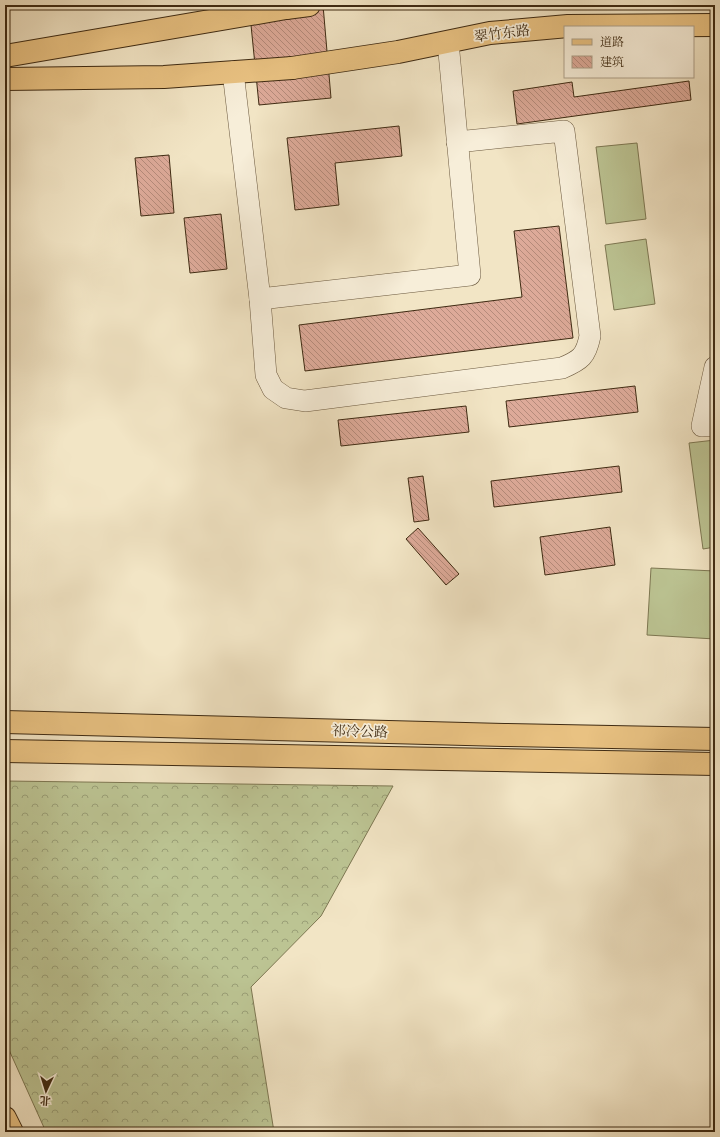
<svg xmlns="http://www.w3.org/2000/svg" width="720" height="1137" viewBox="0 0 720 1137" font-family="'IM FELL DW Pica','Noto Serif SC',serif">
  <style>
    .forest { fill: url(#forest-crowns); stroke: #7d7752 }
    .pitch { fill: #bcc493; stroke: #7d7752 }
    .building { fill: url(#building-back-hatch); stroke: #3e2a12 }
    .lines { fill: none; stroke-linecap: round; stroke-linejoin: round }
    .minor-casing { stroke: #6b593f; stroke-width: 22 }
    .major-casing { stroke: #3e2a12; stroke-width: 24 }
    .highway-casing { stroke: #3e2a12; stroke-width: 24 }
    .minor { stroke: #f7eed9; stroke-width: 21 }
    .major { stroke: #e9c282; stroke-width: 22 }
    .highway { stroke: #e9c282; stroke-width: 22 }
    .labels { text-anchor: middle; stroke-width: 3.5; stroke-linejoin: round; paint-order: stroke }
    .street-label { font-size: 14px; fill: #3e2a12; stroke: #f7eed9 }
  </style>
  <defs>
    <pattern id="forest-crowns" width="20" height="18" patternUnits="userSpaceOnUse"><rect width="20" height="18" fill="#bcc493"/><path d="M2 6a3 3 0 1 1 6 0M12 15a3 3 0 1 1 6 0" fill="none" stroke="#9a9f77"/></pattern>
    <pattern id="building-back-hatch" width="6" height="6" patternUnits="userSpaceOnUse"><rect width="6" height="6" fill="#da9"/><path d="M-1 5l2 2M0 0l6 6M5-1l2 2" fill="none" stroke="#b58b7b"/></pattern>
  </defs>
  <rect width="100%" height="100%" fill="#f2e5c5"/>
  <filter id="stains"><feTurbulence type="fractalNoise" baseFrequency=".005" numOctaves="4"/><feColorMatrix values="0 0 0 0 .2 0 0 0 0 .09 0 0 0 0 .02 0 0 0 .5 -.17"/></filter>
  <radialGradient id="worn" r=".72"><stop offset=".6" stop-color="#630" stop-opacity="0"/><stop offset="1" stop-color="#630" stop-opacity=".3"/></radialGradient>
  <polygon class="forest" points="5,781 393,786 321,916 251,987 274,1132 46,1132 5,1041"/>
  <g class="pitch">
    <polygon points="637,143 646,219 606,224 596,147"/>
    <polygon points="646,239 655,304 614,310 605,245"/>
    <polygon points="715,440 715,547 703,549 689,443"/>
    <polygon points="651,568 715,571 715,639 647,635"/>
  </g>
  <g class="building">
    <polygon points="249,5 323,5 331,98 259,105"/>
    <polygon points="689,81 691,100 517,124 513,91 572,82 574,97"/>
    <polygon points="399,126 402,156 335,163 339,205 295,210 287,138"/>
    <polygon points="169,155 174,213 141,216 135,158"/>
    <polygon points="221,214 227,269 190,273 184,218"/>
    <polygon points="559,226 573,338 305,371 299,325 522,297 514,231"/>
    <polygon points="635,386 638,412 509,427 506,401"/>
    <polygon points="466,406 469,432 341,446 338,420"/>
    <polygon points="619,466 622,492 494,507 491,481"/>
    <polygon points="423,476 429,520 414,522 408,478"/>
    <polygon points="610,527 615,565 545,575 540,537"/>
    <polygon points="418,528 459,574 446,585 406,539"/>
  </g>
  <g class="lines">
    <g class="minor-casing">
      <g id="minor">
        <path d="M 233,72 L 260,299 L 266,375 L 273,389 L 286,398 L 305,401 L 562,368 C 581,360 586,356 590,336 L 564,131 L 457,142"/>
        <polyline points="260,299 470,275 448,42"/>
        <polyline points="715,367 702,426 715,425"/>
      </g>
    </g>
    <g class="major-casing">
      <g id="major">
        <polyline points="286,8 309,5"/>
        <polyline points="292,68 398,52 490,33 568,26 715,25"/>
        <polyline points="5,722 504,735 715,739"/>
        <polyline points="5,751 715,764"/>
      </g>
    </g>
    <g class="highway-casing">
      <g id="highway">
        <polyline points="5,56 286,8"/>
        <polyline points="5,79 164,77 292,68"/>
        <polyline points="5,1118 12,1132"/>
      </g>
    </g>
    <use href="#minor" class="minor"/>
    <use href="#major" class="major"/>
    <use href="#highway" class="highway"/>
  </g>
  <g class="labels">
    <g class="street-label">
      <text transform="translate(502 33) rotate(-7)" y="5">翠竹东路</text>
      <text transform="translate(360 731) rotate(2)" y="5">祁冷公路</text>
    </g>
  </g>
  <rect width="720" height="1137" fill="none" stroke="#f2e5c5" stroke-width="20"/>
  <rect x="6" y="6" width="708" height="1125" fill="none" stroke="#3e2a12" stroke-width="2"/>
  <rect x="10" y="10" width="700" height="1117" fill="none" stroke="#3e2a12"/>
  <rect x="564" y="26" width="130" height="52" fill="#f7eed9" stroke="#ada089"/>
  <rect x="572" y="39" width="20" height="6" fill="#e9c282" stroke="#ada089"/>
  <text x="600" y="46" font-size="12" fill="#3e2a12">道路</text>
  <rect x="572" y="56" width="20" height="12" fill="url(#building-back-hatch)" stroke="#ada089"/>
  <text x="600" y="66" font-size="12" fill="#3e2a12">建筑</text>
  <g transform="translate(46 1091) rotate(184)" stroke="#f7eed9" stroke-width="3" paint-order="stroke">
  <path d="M0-3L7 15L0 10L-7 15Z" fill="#3e2a12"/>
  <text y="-6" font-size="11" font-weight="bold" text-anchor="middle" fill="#3e2a12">北</text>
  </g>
  <rect width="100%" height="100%" filter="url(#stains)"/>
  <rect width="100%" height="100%" fill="url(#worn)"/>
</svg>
